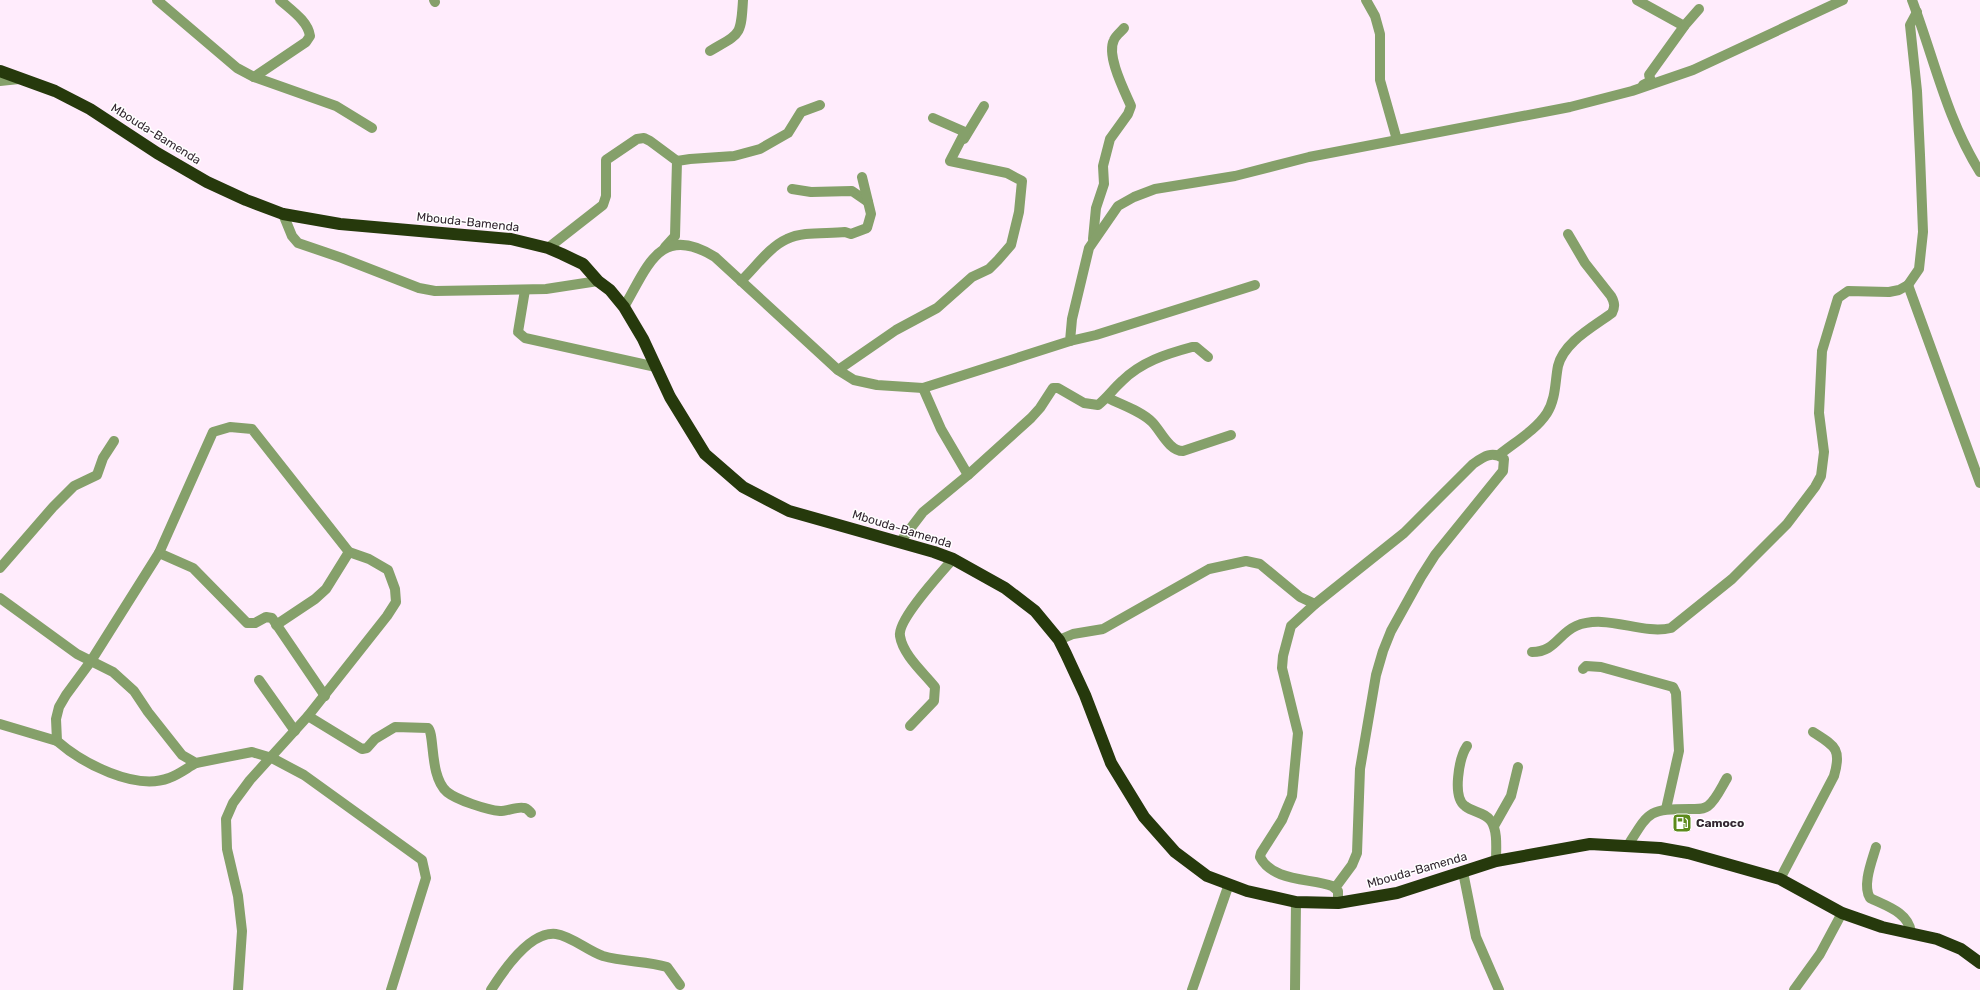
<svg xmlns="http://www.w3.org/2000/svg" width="1980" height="990" viewBox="0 0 1980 990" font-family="Rubik,sans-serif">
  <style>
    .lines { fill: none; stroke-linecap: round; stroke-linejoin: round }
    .minor { stroke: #85a06a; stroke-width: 10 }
    .highway { stroke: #26390c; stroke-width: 12 }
    .labels { text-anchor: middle; stroke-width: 3; stroke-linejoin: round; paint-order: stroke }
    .street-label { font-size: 12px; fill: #332731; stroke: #fff }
    .poi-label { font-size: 12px; font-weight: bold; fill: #332731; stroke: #fff; text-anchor: start }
  </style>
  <rect width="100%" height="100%" fill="#ffecfc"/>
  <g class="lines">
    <g class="minor">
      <polyline points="157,0 237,68 254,77 336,106 372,128"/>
      <polyline points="434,0 435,2"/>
      <polyline points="1366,0 1375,16 1380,34 1380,80 1397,140"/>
      <polyline points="1637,0 1684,26"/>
      <path d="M 1912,0 C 1934,58 1947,120 1980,172"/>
      <path d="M 710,51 C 740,33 741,37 743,0"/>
      <path d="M 254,77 L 306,42 L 310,36 C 308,21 291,10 280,0"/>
      <polyline points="0,81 19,79"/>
      <polyline points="1643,85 1651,81 1649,75 1685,25 1699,9"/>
      <polyline points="964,139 984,106"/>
      <polyline points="792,189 811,192 852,191 868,202"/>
      <polyline points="283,214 292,236 298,243 342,258 419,288 435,291 546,289 598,281"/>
      <path d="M 1093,239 L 1096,208 L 1104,184 L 1103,166 L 1110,139 L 1128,114 L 1131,106 C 1124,90 1106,55 1114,40 C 1116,35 1121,32 1124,28"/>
      <polyline points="665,247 675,236 677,161 690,159 734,156 760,149 788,133 801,112 820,105"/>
      <polyline points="548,248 603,205 606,196 606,160 637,139 644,138 650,141 677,161"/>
      <path d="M 741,281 C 755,268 769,247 787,239 C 803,231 827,234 845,232 L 851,234 L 867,228 L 871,214 L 862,177"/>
      <polyline points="1908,285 1980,483"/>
      <polyline points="525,290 518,332 525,338 656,367"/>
      <path d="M 624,307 C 648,266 660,223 715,257 L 838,370 L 854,380 L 877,385 L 923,388 L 1070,341 L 1072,319 L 1089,248 L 1118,206 L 1134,197 L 1155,189 L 1235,176 L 1309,157 L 1570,107 L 1632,91 L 1693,70 L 1843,0"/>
      <polyline points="1070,341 1096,335 1255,285"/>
      <polyline points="838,370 896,330 937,308 972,277 989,269 998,260 1011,245 1019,212 1022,181 1007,173 950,161 965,132 933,118"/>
      <polyline points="923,388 941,429 968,475"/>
      <path d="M 1108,398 C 1122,405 1141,411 1152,422 C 1161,431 1169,451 1183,451 L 1231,435"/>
      <path d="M 1499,455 C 1515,442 1536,430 1547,413 C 1556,399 1555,381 1558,366 C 1564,342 1593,327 1612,313 C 1615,307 1615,303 1611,296 L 1585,263 L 1568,234"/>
      <path d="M 900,542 L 923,512 L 968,475 L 1031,418 L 1040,408 L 1053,388 L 1058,388 L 1084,403 L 1098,405 C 1107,398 1113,389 1122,381 C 1141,362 1166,354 1192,347 L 1196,347 L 1208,357"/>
      <polyline points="159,553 193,568 247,623 255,623 266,617 272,618 325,696"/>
      <polyline points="0,568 53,507 74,486 97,475 103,458 114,441"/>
      <polyline points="0,598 77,654 113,672 134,691 148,712 182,755 196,763 252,752 272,758 304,775 422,860 426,878 391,990"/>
      <polyline points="276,625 315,599 326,589 349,552"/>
      <polyline points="1059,640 1073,634 1103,629 1209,569 1246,561 1260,564 1300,597 1315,604"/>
      <path d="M 1532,652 C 1555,652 1558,634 1576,626 C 1606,613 1641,635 1671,628 L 1732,579 L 1787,524 L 1815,487 L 1821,476 L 1824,452 L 1819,413 L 1822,351 L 1838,298 L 1848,291 L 1889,292 L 1899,290 L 1908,285 L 1919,269 L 1923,232 L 1920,155 L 1917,91 L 1910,25 L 1917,12"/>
      <polyline points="1583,669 1586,666 1601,667 1673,687 1676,693 1679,751 1666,809"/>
      <polyline points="259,680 295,731"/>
      <path d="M 308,716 L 362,749 L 367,748 L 375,739 L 395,727 L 428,728 C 435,734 429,776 447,792 C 457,800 487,810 500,811 C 507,811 519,806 524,808 C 527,808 529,811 531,813"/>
      <polyline points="0,724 57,741"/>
      <path d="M 910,726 L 934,701 L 935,687 C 923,672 903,655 900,636 C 897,620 941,573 953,559"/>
      <path d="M 1467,746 C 1459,758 1452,797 1465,806 C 1474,813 1485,812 1491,821 C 1498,831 1496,849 1496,861"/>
      <path d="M 196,763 C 187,768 178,775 169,778 C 135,791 82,763 57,741 L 56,719 L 59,707 L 66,695 L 91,661 L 159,553 L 213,432 L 230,427 L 252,429 L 349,552 L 369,559 L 388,570 L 395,589 L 396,602 L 387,616 L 308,716 L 250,780 L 233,803 L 226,819 L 227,849 L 238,896 L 242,931 L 238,990"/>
      <polyline points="1494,826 1511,796 1518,767"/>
      <path d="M 1627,847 C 1649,812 1647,809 1690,809 C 1695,809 1703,810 1708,806 C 1716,800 1722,786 1727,778"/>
      <path d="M 1876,847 C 1872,861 1862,885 1870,898 C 1886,906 1908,912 1911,932"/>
      <polyline points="1463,872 1476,937 1499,990"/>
      <path d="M 1780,879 L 1834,776 C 1842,749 1835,746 1813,732"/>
      <path d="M 1335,888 L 1352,865 L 1357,853 L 1360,769 L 1376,675 L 1383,651 L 1391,631 L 1421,577 L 1435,555 L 1503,471 L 1504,459 C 1492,450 1483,457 1473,464 L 1404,533 L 1315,604 L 1291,626 L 1283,656 L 1282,668 L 1298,733 L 1292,796 L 1282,820 L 1261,853 L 1260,857 C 1273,882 1310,878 1332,886 L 1338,891 L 1338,903"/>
      <path d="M 491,990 C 503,971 530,931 556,934 C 571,936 588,951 603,956 C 624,962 647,961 667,967 L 680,985"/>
      <polyline points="1192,990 1229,884"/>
      <polyline points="1295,990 1296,902"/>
      <polyline points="1794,990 1820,954 1842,913"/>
    </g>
    <polyline class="highway" points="0,71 55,91 90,109 157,153 207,182 246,200 283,214 340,224 511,239 548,248 562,254 583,264 598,281 610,290 624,307 643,339 670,397 705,454 743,487 789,511 934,552 953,559 1005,588 1035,611 1059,640 1066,654 1085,695 1111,763 1144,817 1175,852 1207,876 1247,891 1296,902 1338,903 1397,893 1496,861 1590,844 1660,848 1688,853 1780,879 1842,913 1882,927 1937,939 1961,949 1980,963"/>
  </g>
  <defs>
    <g id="fuel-square" transform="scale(1)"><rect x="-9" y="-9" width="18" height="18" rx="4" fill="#5c8a1c" stroke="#fff"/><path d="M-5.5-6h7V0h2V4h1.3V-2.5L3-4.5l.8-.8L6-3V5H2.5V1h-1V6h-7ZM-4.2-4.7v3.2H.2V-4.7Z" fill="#fff"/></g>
  </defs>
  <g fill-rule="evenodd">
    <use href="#fuel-square" x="1682" y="823"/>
  </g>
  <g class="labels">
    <g class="street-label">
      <text transform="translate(156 134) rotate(32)" y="4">Mbouda-Bamenda</text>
      <text transform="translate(468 222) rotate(6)" y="4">Mbouda-Bamenda</text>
      <text transform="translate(902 529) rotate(17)" y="4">Mbouda-Bamenda</text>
      <text transform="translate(1417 870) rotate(-16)" y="4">Mbouda-Bamenda</text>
    </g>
    <g class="poi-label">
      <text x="1696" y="827">Camoco</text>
    </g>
  </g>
</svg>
